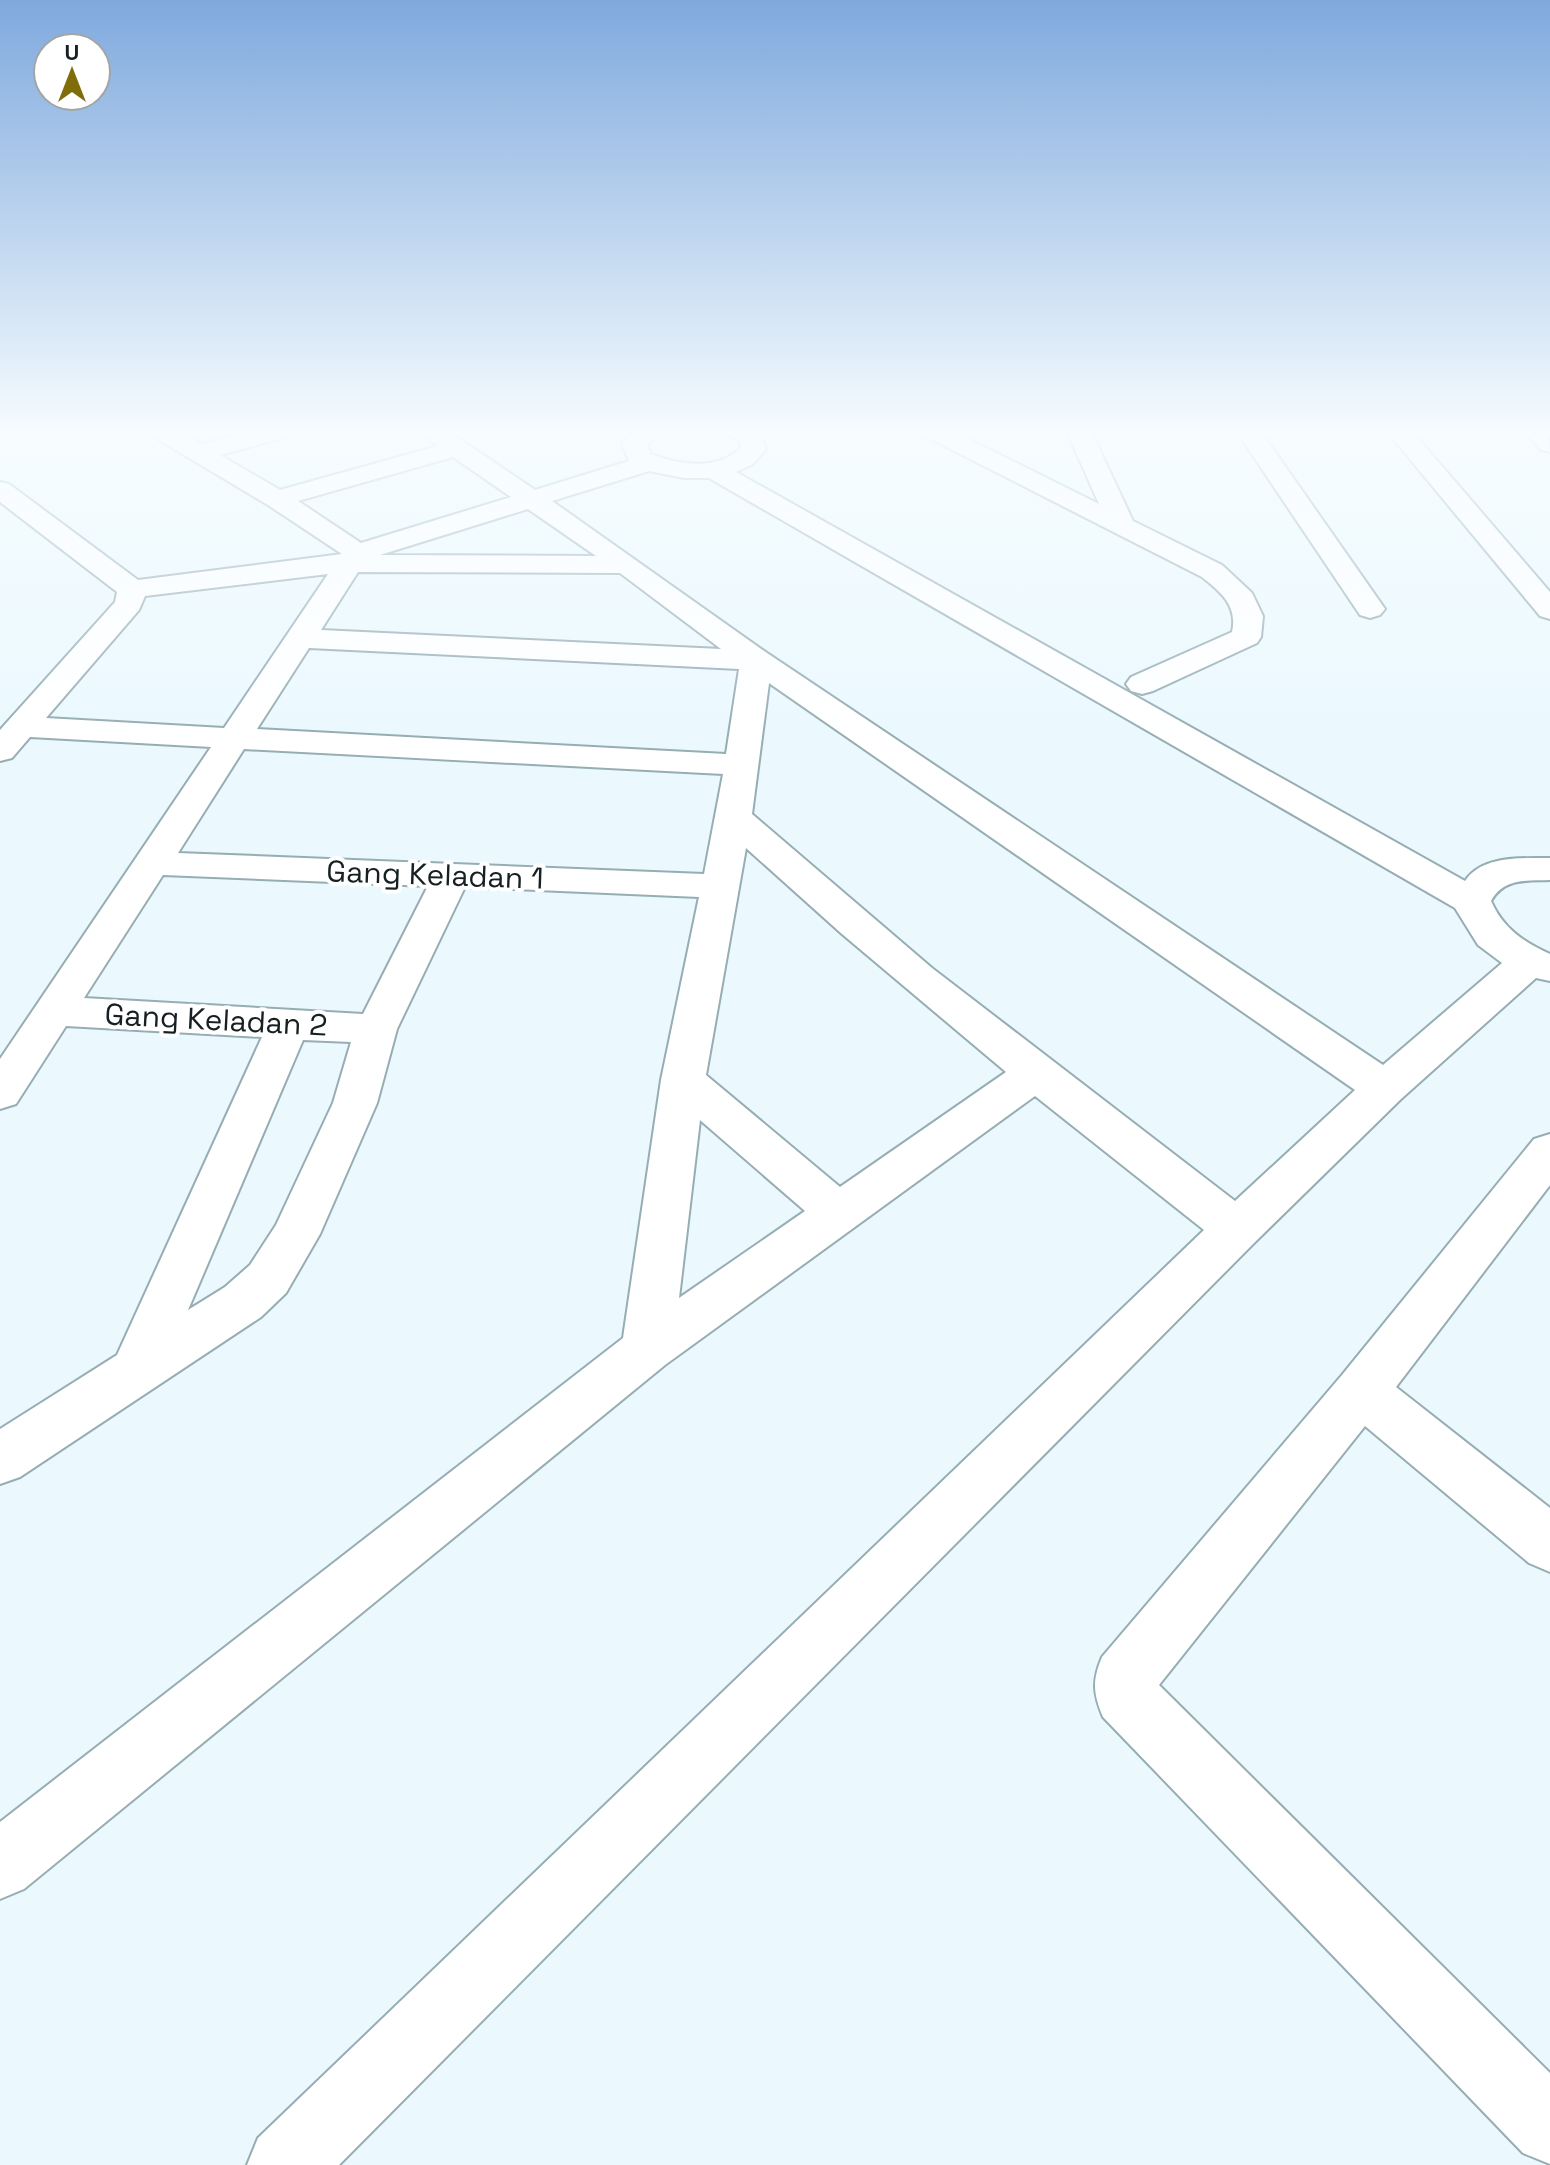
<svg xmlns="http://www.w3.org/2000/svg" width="1550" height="2165" viewBox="0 0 1550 2165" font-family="'Space Grotesk',sans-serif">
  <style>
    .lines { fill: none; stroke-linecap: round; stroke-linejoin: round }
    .street-casing { stroke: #96adb4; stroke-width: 4 }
    .street { fill: #fff; fill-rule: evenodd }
    .labels { text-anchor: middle; stroke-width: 8; stroke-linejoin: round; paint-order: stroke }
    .street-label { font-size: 30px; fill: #161f21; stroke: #fff }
  </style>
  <rect width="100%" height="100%" fill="#ebf9fe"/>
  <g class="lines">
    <g class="street-casing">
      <g id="street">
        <path d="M 146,429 L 175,429 L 202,444 L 261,429 L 300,429 L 297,434 L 220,455 L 280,490 L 438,446 L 417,429 L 445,429 L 535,490 L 629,461 L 622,444 L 636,429 L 669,429 L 647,445 L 651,454 C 679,465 717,471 741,448 L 740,442 L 722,429 C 744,429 759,425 766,449 L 753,464 L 736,472 L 1465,881 C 1482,855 1523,858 1550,858 L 1550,880 C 1526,881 1504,878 1491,901 C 1503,928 1523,942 1550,954 L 1550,981 L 1536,978 L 1401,1099 L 1254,1243 L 339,2165 L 247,2165 L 258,2138 L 1204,1230 L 1035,1096 L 665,1365 L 24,1889 L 0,1899 L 0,1822 L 623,1338 L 661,1080 L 699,897 L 465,887 L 397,1029 L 377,1103 L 320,1234 L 286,1293 L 261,1317 L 20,1477 L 0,1484 L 0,1429 L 117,1355 L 262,1037 L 66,1026 L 16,1104 L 0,1109 L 0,1059 L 211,747 L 30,737 L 12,758 L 0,761 L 0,730 L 115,602 L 117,592 L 0,502 L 0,482 L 9,484 L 138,580 L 342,554 L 268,505 L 149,434 ZM 453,457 L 511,497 L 361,543 L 298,501 ZM 649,471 L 684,478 L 709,478 L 1455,908 L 1478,945 L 1502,963 L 1383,1065 L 767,653 L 552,501 ZM 528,509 L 596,556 L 380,555 ZM 358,572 L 620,573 L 721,649 L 321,630 ZM 328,574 L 224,728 L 46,718 L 139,610 L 145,596 ZM 309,648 L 739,669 L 726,754 L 257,729 ZM 769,683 L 1355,1090 L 1235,1201 L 932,968 L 752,814 ZM 244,749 L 723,774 L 704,874 L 178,853 ZM 746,848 L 842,934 L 1006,1072 L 840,1187 L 706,1075 ZM 163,875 L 428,886 L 363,1014 L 84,998 ZM 303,1040 L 351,1042 L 333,1103 L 276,1225 L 250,1265 L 225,1287 L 188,1310 ZM 700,1120 L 805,1211 L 679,1298 Z"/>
        <path d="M 918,429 L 948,429 L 1099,504 L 1066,429 L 1090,429 L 1133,521 L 1222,565 L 1252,593 L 1263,616 L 1261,637 L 1257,643 L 1153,691 L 1142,694 L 1131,691 L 1126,684 L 1131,677 L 1232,632 C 1238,606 1221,592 1202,577 L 921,434 Z"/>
        <polygon points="1235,429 1259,429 1385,609 1380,615 1370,618 1360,615"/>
        <polygon points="1385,429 1410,429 1550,592 1550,619 1540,616"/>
        <polygon points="1522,429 1547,429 1550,452 1541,450"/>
        <path d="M 1550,1134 L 1550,1185 L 1396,1387 L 1550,1508 L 1550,1572 L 1529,1563 L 1365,1426 L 1159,1685 L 1550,2073 L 1550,2164 L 1523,2153 L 1103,1717 C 1093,1693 1092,1681 1102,1657 L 1342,1375 L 1534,1139 Z"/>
      </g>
    </g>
    <use href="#street" class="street"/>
  </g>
  <linearGradient id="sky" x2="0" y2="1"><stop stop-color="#7fa9dd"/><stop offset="0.59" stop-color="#f6fcff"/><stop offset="1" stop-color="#f6fcff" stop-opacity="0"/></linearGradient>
  <rect width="1550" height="732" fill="url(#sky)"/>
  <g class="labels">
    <g class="street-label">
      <text transform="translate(435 875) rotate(2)" y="10">Gang Keladan 1</text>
      <text transform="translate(216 1020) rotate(3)" y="10">Gang Keladan 2</text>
    </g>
  </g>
  <g transform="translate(72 72)"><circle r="38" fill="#ffffff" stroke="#a2a5a6" stroke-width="2"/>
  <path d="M0-6L14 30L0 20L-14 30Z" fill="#7e6d08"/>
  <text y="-12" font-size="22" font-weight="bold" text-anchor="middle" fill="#161f21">U</text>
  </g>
</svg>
